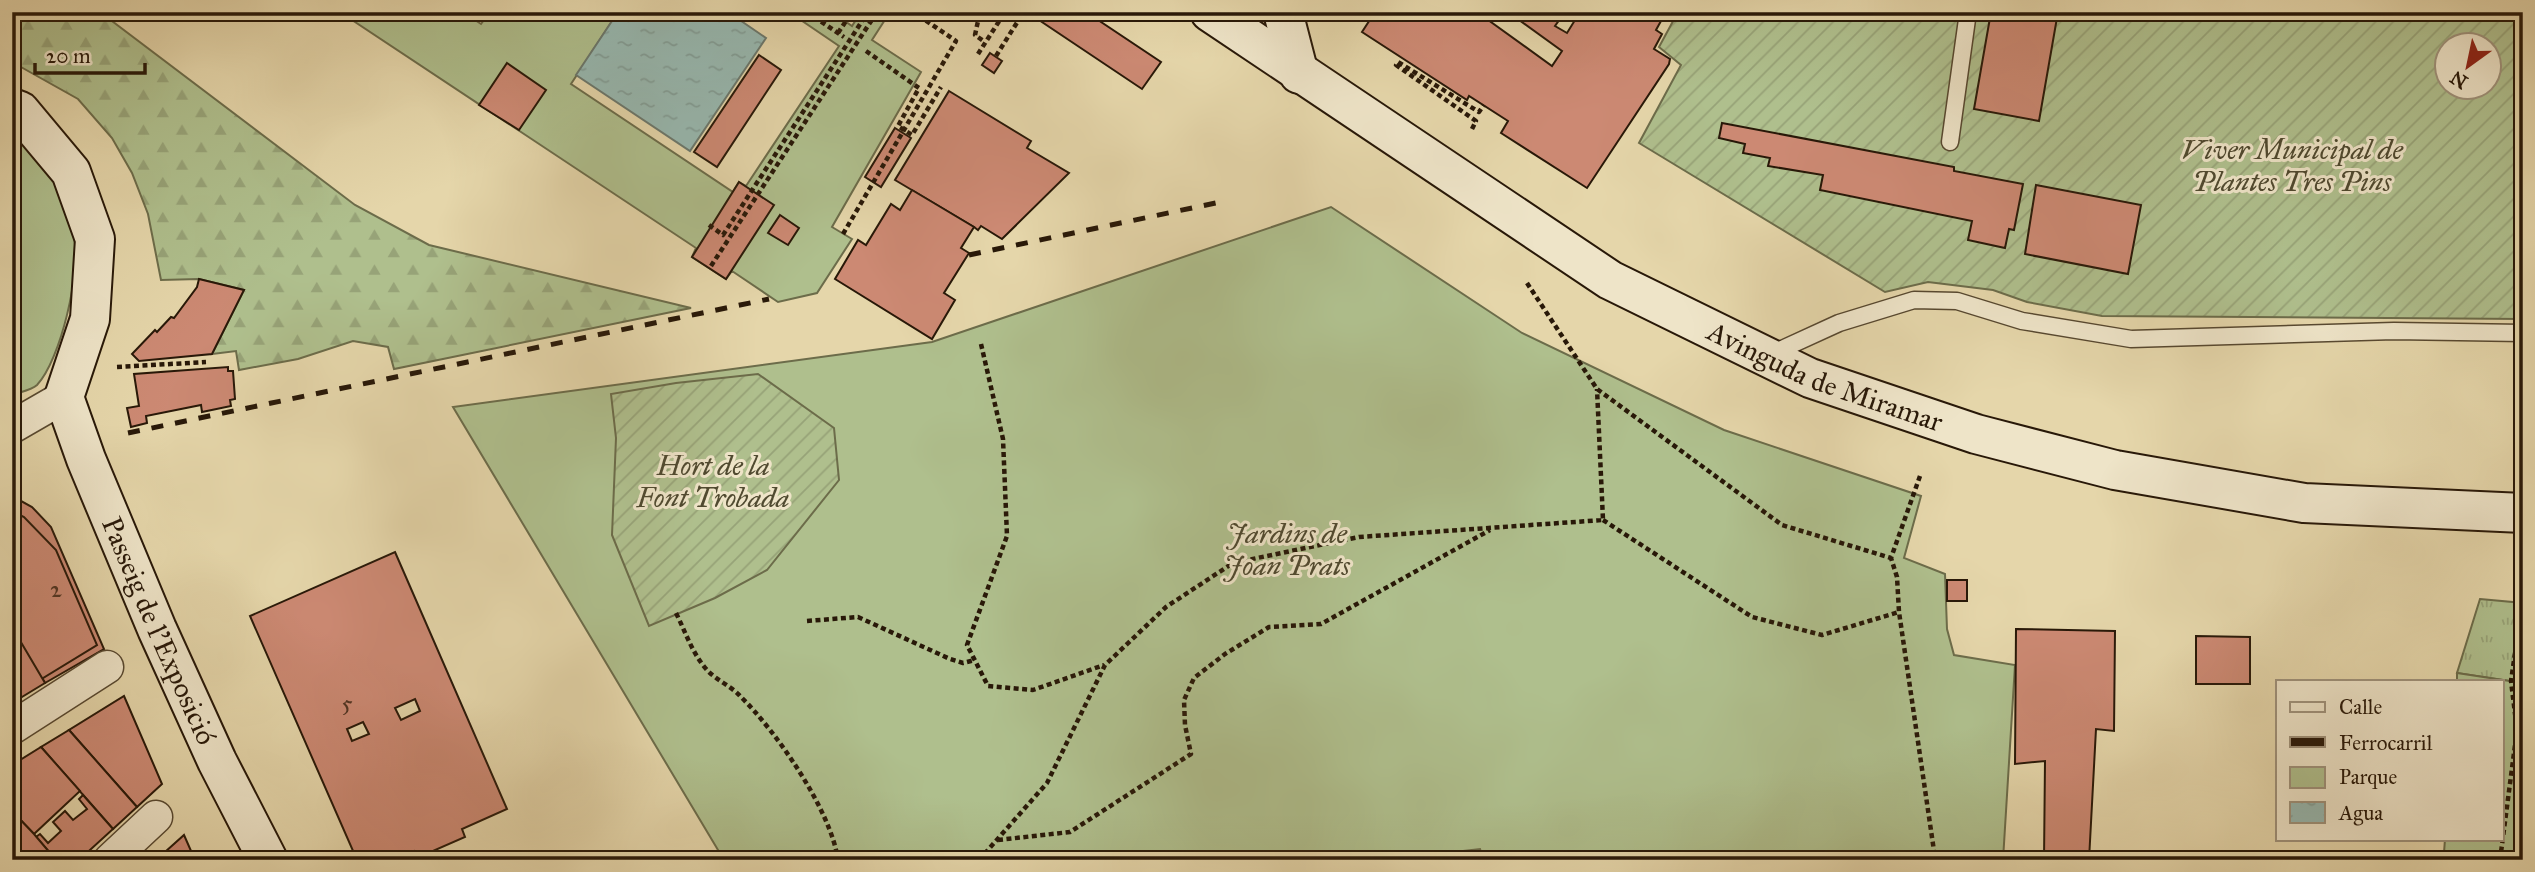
<svg xmlns="http://www.w3.org/2000/svg" width="2535" height="872" viewBox="0 0 2535 872" font-family="'IM FELL Great Primer',serif">
  <style>
    .grass { fill: url(#grass-tufts); stroke: #6c6c4a; stroke-width: 2 }
    .forest { fill: url(#forest-firs); stroke: #6c6c4a; stroke-width: 2 }
    .park { fill: #afbf8d; stroke: #6c6c4a; stroke-width: 2 }
    .garden { fill: url(#garden-furrows); stroke: #6c6c4a; stroke-width: 2; fill-rule: evenodd }
    .water { fill: url(#water-ripples); stroke: #6b786d; stroke-width: 2 }
    .building { fill: #cc8973; stroke: #281808; stroke-width: 2; fill-rule: evenodd }
    .lines { fill: none; stroke-linecap: round; stroke-linejoin: round }
    .lane-casing { stroke: #574830; stroke-width: 19 }
    .street-casing { stroke: #574830; stroke-width: 35 }
    .secondary-casing { stroke: #281808; stroke-width: 42 }
    .path { stroke: #281808; stroke-width: 4.5; stroke-dasharray: 5 3.5; stroke-linecap: butt }
    .lane { stroke: #eee4c8; stroke-width: 16 }
    .street { stroke: #eee4c8; stroke-width: 32 }
    .secondary { stroke: #eee4c8; stroke-width: 38 }
    .rail { stroke: #281808; stroke-width: 5; stroke-dasharray: 12 12; stroke-linecap: butt }
    .path-bridge { stroke: #281808; stroke-width: 4.5; stroke-dasharray: 5 3.5; stroke-linecap: butt }
    .labels { text-anchor: middle; stroke-width: 6; stroke-linejoin: round; paint-order: stroke }
    .number-label { font-size: 24px; fill: #513423 }
    .park-label { font-size: 28px; font-style: italic; fill: #504a30; stroke: #eee4c8 }
    .street-label { font-size: 28px; fill: #281808; stroke: #eee4c8 }
  </style>
  <defs>
    <pattern id="grass-tufts" width="24" height="20" patternUnits="userSpaceOnUse" patternTransform="scale(1.75)"><rect width="24" height="20" fill="#afbf8d"/><path d="M3 7l-1-3M5 7V3M7 7l1-3M15 17l-1-3M17 17v-4M19 17l1-3" fill="none" stroke="#97a378"/></pattern>
    <pattern id="forest-firs" width="22" height="20" patternUnits="userSpaceOnUse" patternTransform="scale(1.75)"><rect width="22" height="20" fill="#afbf8d"/><path d="M5 1l3.5 6h-7zM16 11l3.5 6h-7z" fill="#97a378"/></pattern>
    <pattern id="garden-furrows" width="10" height="10" patternUnits="userSpaceOnUse" patternTransform="scale(1.75)"><rect width="10" height="10" fill="#afbf8d"/><path d="M-1 1l2-2M0 10L10 0M9 11l2-2" fill="none" stroke="#97a378"/></pattern>
    <pattern id="water-ripples" width="26" height="14" patternUnits="userSpaceOnUse" patternTransform="scale(1.75)"><rect width="26" height="14" fill="#97b8b0"/><path d="M2 4q2-2 4 0t4 0M15 11q2-2 4 0t4 0" fill="none" stroke="#829d96"/></pattern>
  </defs>
  <rect width="100%" height="100%" fill="#e5d6aa"/>
  <filter id="stains"><feTurbulence type="fractalNoise" baseFrequency=".00286" numOctaves="4"/><feColorMatrix values="0 0 0 0 .2 0 0 0 0 .09 0 0 0 0 .02 0 0 0 .5 -.17"/></filter>
  <radialGradient id="worn" r=".72"><stop offset=".6" stop-color="#630" stop-opacity="0"/><stop offset="1" stop-color="#630" stop-opacity=".3"/></radialGradient>
  <polygon class="grass" points="2480,599 2523,603 2523,683 2457,673"/>
  <polygon class="forest" points="12,12 100,12 355,205 429,245 691,308 394,369 388,347 353,341 298,359 239,370 236,351 212,354 244,290 199,279 161,280 148,214 132,173 112,138 78,99 12,62"/>
  <g class="park">
    <polygon points="340,12 463,12 481,24 490,12 618,12 571,84 733,192 739,182 746,186 839,46 789,12 832,12 852,26 861,12 890,12 872,40 921,72 832,227 852,239 817,293 778,302 732,271 726,279 692,257 696,248"/>
    <path d="M 12,134 C 47,155 66,198 74,237 C 81,272 61,359 37,385 C 32,390 20,392 12,395 Z"/>
    <polygon points="1331,207 1522,333 1724,430 1921,496 1904,558 1945,574 1947,629 1954,655 2015,665 2003,860 1484,860 1480,849 1383,860 724,860 453,407 932,342"/>
    <polygon points="2457,673 2523,683 2523,860 2436,860 2444,853 2445,839 2502,839 2502,681 2457,681"/>
  </g>
  <g class="garden">
    <path d="M 1678,12 L 2523,12 L 2523,319 L 2102,316 L 2027,302 L 1993,290 L 1928,282 L 1885,292 L 1639,143 L 1681,65 L 1659,47 ZM 2448,46 L 2490,46 L 2490,88 L 2448,88 Z"/>
    <polygon points="758,374 834,428 839,480 767,570 715,598 649,626 612,535 616,438 611,394 676,383"/>
  </g>
  <polygon class="water" points="618,12 728,12 766,38 690,151 576,75"/>
  <g class="building">
    <polygon points="1027,12 1086,12 1161,62 1142,89"/>
    <polygon points="1375,12 1477,12 1552,66 1562,51 1508,12 1565,12 1555,26 1567,33 1580,12 1666,12 1656,30 1662,34 1654,49 1670,59 1669,64 1587,188 1501,133 1508,121 1469,96 1467,100 1362,32"/>
    <polygon points="1991,12 2058,12 2039,121 1974,109"/>
    <polygon points="990,53 1002,61 994,73 982,65"/>
    <polygon points="759,55 781,70 717,167 694,152"/>
    <polygon points="507,63 546,90 519,130 479,105"/>
    <polygon points="949,91 1031,141 1027,148 1069,173 1002,239 981,226 978,230 974,227 895,180"/>
    <polygon points="1722,123 1954,167 1954,171 2023,184 2014,230 2009,229 2005,248 1968,240 1972,221 1820,190 1823,175 1768,166 1770,158 1743,153 1745,144 1719,138"/>
    <polygon points="895,128 911,138 881,187 865,177"/>
    <polygon points="739,182 774,205 726,279 692,257"/>
    <polygon points="2036,185 2141,205 2128,274 2025,254"/>
    <polygon points="912,190 974,227 961,248 969,253 944,293 955,300 932,339 835,279 858,240 866,245 891,204 900,210"/>
    <polygon points="780,215 799,228 788,245 768,233"/>
    <polygon points="199,279 244,290 212,354 139,361 132,354 155,330 157,332 171,317 174,318 197,287"/>
    <polygon points="228,367 228,371 233,371 235,399 230,400 231,406 202,412 201,405 146,416 147,423 131,427 127,408 139,406 134,374"/>
    <path d="M 12,496 L 32,507 L 51,527 L 104,649 L 45,683 L 19,638 L 32,630 L 12,605 ZM 26,557 L 41,587 L 27,591 L 12,565 Z"/>
    <polygon points="12,511 24,517 56,550 97,645 12,697"/>
    <path d="M 395,552 L 507,809 L 462,829 L 465,837 L 417,858 L 414,851 L 394,860 L 357,860 L 250,616 ZM 415,699 L 420,711 L 401,720 L 395,708 ZM 363,722 L 369,734 L 352,741 L 347,729 Z"/>
    <rect x="1947" y="580" width="20" height="21"/>
    <polygon points="12,627 45,683 12,703"/>
    <polygon points="2016,629 2115,631 2114,731 2096,729 2089,860 2044,860 2045,761 2015,764"/>
    <polygon points="2196,636 2250,637 2250,684 2196,684"/>
    <polygon points="124,696 162,784 137,807 69,730"/>
    <polygon points="69,730 137,807 113,829 41,747"/>
    <polygon points="41,747 80,791 34,834 12,811 12,765"/>
    <polygon points="83,795 113,829 79,860 56,860 36,837 40,834 48,843 61,831 53,822 65,811 73,820 87,809 79,799"/>
    <polygon points="12,811 34,834 56,860 12,858"/>
    <polygon points="184,835 195,860 157,860 165,852"/>
  </g>
  <g class="lines">
    <g class="lane-casing">
      <g id="lane">
        <polyline points="1950,142 1968,12"/>
        <polyline points="1769,355 1839,323 1914,300 1957,301 2022,321 2131,339 2394,331 2523,333"/>
      </g>
    </g>
    <g class="street-casing">
      <g id="street">
        <polyline points="12,427 64,397"/>
        <polyline points="12,728 107,667"/>
        <polyline points="110,860 156,817"/>
      </g>
    </g>
    <g class="secondary-casing">
      <g id="secondary">
        <path id="s1" d="M 1210,12 L 1610,280 L 1810,378 L 1976,434 L 2115,470 L 2304,503 L 2523,513"/>
        <polyline points="1283,12 1299,74"/>
        <path id="s2" d="M 12,108 L 20,111 L 71,172 L 95,239 L 90,319 L 64,397 L 86,459 L 157,629 L 217,761 L 268,860"/>
      </g>
    </g>
    <g class="path">
      <polyline points="807,12 844,37"/>
      <polyline points="965,12 978,21 975,35 985,42"/>
      <polyline points="838,33 852,12"/>
      <polyline points="866,51 919,88 898,126 912,135 941,87"/>
      <polyline points="978,54 1005,12"/>
      <polyline points="996,56 1018,21 1005,12"/>
      <polyline points="1472,129 1476,121 1396,65 1398,62 1479,112 1484,105"/>
      <polyline points="709,225 723,235 868,12"/>
      <polyline points="843,234 956,41 913,12"/>
      <polyline points="1527,283 1597,389 1782,525 1891,558"/>
      <polyline points="981,344 1003,439 1007,536 967,645 988,686 1033,690 1104,665"/>
      <polyline points="117,367 206,362"/>
      <polyline points="1920,476 1891,558 1897,577 1899,612 1934,851 1929,860"/>
      <polyline points="1603,520 1752,617 1822,635 1899,612"/>
      <path d="M 676,613 C 686,633 692,653 707,670 C 716,680 731,686 740,696 C 776,731 831,810 838,860"/>
      <polyline points="807,621 858,617 950,659 963,663 975,660"/>
      <polyline points="998,840 1070,832 1191,754 1185,725 1184,700 1194,678 1225,654 1269,627 1321,624 1490,530"/>
      <polyline points="979,860 1047,783 1105,665 1166,607 1233,563 1359,537 1603,520 1597,389"/>
      <polyline points="2500,860 2517,730 2511,681 2523,598"/>
    </g>
    <use href="#lane" class="lane"/>
    <use href="#street" class="street"/>
    <use href="#secondary" class="secondary"/>
    <g class="rail">
      <polyline points="969,255 1225,201"/>
      <polyline points="128,433 769,299"/>
    </g>
    <polyline class="path-bridge" points="711,266 877,12"/>
  </g>
  <g class="labels">
    <g class="number-label">
      <text x="56" y="597">2</text>
      <text x="347" y="711">5</text>
    </g>
    <g class="park-label">
      <text x="2292" y="159">Viver Municipal de<tspan x="2292" dy="32">Plantes Tres Pins</tspan></text>
      <text x="713" y="475">Hort de la<tspan x="713" dy="32">Font Trobada</tspan></text>
      <text x="1287" y="543">Jardins de<tspan x="1287" dy="32">Joan Prats</tspan></text>
    </g>
    <g class="street-label">
      <text dy="10" stroke="none"><textPath href="#s1" startOffset="718">Avinguda de Miramar</textPath></text>
      <text dy="10" stroke="none"><textPath href="#s2" startOffset="574">Passeig de l'Exposició</textPath></text>
    </g>
  </g>
  <rect width="2535" height="872" fill="none" stroke="#e5d6aa" stroke-width="42"/>
  <rect x="14" y="14" width="2507" height="844" fill="none" stroke="#281808" stroke-width="3.5"/>
  <rect x="21" y="21" width="2493" height="830" fill="none" stroke="#281808" stroke-width="2"/>
  <rect x="2276" y="680" width="228" height="161" fill="#eee4c8" stroke="#9f927b" stroke-width="2"/>
  <rect x="2290" y="702" width="35" height="10" fill="#eee4c8" stroke="#9f927b" stroke-width="2"/>
  <text x="2339" y="714" font-size="21" fill="#281808">Calle</text>
  <rect x="2290" y="737" width="35" height="10" fill="#281808" stroke="#9f927b" stroke-width="2"/>
  <text x="2339" y="750" font-size="21" fill="#281808">Ferrocarril</text>
  <rect x="2290" y="767" width="35" height="21" fill="#afbf8d" stroke="#9f927b" stroke-width="2"/>
  <text x="2339" y="784" font-size="21" fill="#281808">Parque</text>
  <rect x="2290" y="802" width="35" height="21" fill="url(#water-ripples)" stroke="#9f927b" stroke-width="2"/>
  <text x="2339" y="820" font-size="21" fill="#281808">Agua</text>
  <g transform="translate(2468 66) rotate(213)"><circle r="33" fill="#eee4c8" stroke="#9f927b" stroke-width="2"/>
  <path d="M0-5L12 26L0 18L-12 26Z" fill="#8f2418"/>
  <text y="-10" font-size="19" font-weight="bold" text-anchor="middle" fill="#281808">N</text>
  </g>
  <path d="M35 63v10h110v-10" fill="none" stroke="#281808" stroke-width="3.5"/>
  <text x="46" y="63" font-size="21" fill="#281808" stroke="#eee4c8" stroke-width="5" paint-order="stroke">20 m</text>
  <rect width="100%" height="100%" filter="url(#stains)"/>
  <rect width="100%" height="100%" fill="url(#worn)"/>
</svg>
